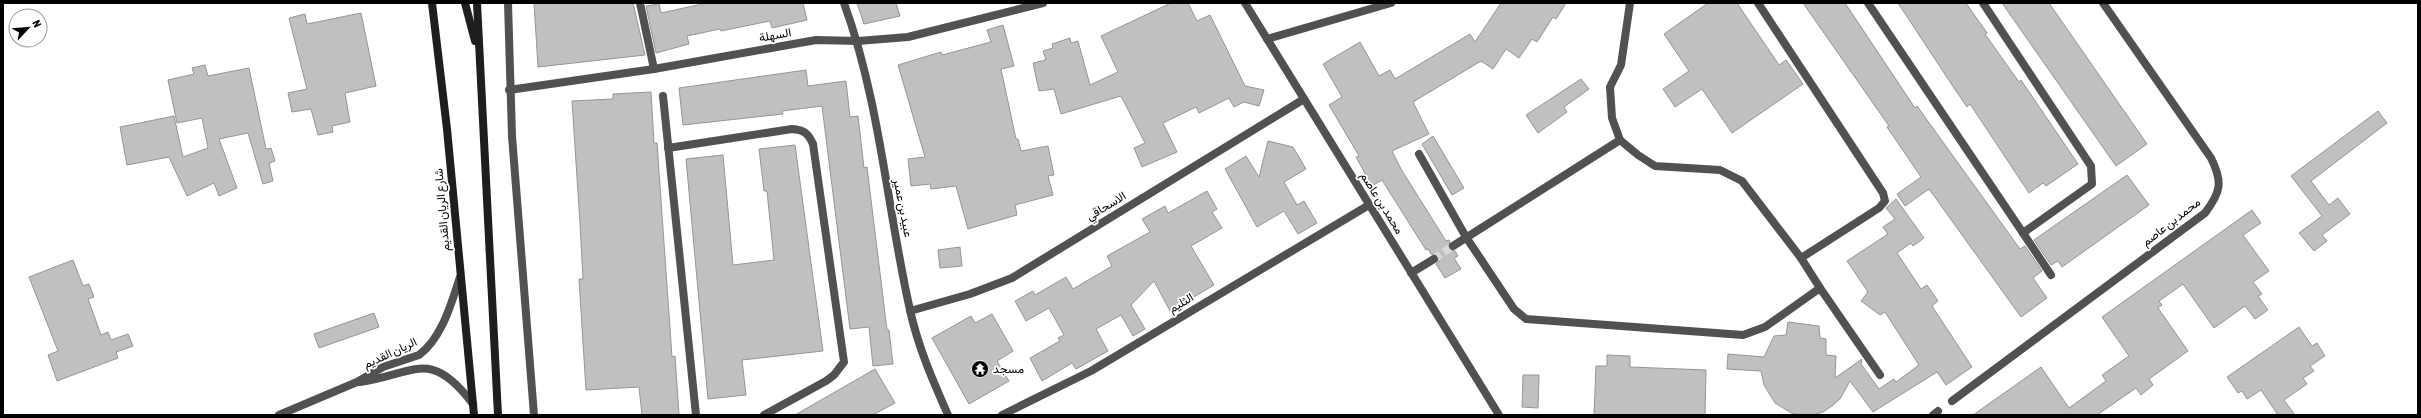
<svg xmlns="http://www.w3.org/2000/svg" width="2421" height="418" viewBox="0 0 2421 418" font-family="'Asap Condensed',Vazirmatn,sans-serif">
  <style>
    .building { fill: #c0c0c0; stroke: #959595 }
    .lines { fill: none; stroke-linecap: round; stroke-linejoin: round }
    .street-tunnel { stroke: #d9d9d9; stroke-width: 8; stroke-dasharray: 8 4; stroke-linecap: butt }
    .street { stroke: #515151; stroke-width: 8 }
    .secondary { stroke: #1e1e1e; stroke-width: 8 }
    .labels { text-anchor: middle; stroke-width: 3.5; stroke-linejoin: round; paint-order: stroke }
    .street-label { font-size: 12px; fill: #000; stroke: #fff }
    .poi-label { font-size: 12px; fill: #000; stroke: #fff; text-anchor: start }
  </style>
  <rect width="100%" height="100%" fill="#fff"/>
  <g class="building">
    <polygon points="534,3 633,3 645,55 538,67"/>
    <polygon points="707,3 803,3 807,20 772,28 770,21 721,31 720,29 687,36 689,44 656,53 646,6 659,4 661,13"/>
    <polygon points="857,3 896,3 900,16 864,24"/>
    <polygon points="1171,3 1188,3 1197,21 1210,15 1245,86 1264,90 1259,106 1244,102 1234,107 1229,98 1199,113 1196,107 1163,123 1177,152 1142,167 1134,148 1145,143 1121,96 1061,114 1054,89 1039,91 1033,63 1046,60 1043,51 1053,48 1052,44 1070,38 1071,43 1078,41 1090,85 1118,72 1101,36"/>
    <polygon points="1501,3 1566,3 1556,19 1553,17 1537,42 1532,39 1519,58 1506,49 1493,69 1481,61 1413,102 1429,134 1392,151 1401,169 1446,241 1449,240 1450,241 1448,249 1455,251 1458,256 1454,258 1461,269 1445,278 1436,264 1439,261 1438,256 1431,254 1428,249 1426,250 1382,180 1372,186 1356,157 1359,156 1329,105 1342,97 1323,64 1360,42 1379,76 1390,70 1395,79 1470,34 1475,42"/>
    <polygon points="1708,3 1737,3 1779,65 1786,60 1803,84 1732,133 1702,89 1675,107 1663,89 1689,71 1664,34"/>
    <polygon points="1803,3 1845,3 1915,108 1917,106 2020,249 2025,246 2042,271 2033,278 2047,298 2021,317 1929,189 1905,206 1897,194 1921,177 1887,127 1889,126"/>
    <polygon points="1898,3 1966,3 1987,33 1985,34 2019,82 2021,80 2078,164 2046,186 2043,183 2029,193 1970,104 1967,107 1954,88"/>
    <polygon points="2002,3 2049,3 2147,144 2116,166"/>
    <polygon points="361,13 376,86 345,93 350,122 332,126 333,132 318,135 311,109 292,112 288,93 307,89 289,18 305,14 307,24"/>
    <polygon points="1003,25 1014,66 1001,69 1016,139 1018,139 1021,151 1048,146 1054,175 1048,176 1053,195 1015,205 1017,215 968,229 956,186 931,189 930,184 911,186 908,159 925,157 898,65 941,52 942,55 991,42 987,30"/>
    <polygon points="205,65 208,76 249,68 266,149 271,148 275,161 269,163 273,181 263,184 248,133 219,139 237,188 219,196 214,183 187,196 169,157 127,165 120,127 174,116 183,157 208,148 202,118 177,123 168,80 194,74 192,68"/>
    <polygon points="806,70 808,86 846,81 850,117 858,116 864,168 867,167 887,330 889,330 893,364 873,366 869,327 850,329 822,106 782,111 783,114 683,125 679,88"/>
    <polygon points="1581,79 1589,89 1564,107 1567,112 1538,133 1526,115"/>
    <polygon points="651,92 654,143 657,143 672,357 675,356 679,415 642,415 639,387 586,390 579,279 583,279 580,223 572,101 613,99 613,94"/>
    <polygon points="2378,111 2387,123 2311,181 2329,205 2338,198 2350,214 2322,235 2327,241 2314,251 2299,233 2322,216 2291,176"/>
    <polygon points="1433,136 1464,188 1452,195 1422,144"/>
    <polygon points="1268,141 1293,147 1306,169 1284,182 1297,205 1304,201 1317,223 1298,234 1284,211 1257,227 1225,169 1246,156 1259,177"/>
    <polygon points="795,145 823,351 742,360 746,395 708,399 686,159 723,155 733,265 774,260 767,191 764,191 759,149"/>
    <polygon points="2127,175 2149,205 2062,267 2058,261 2051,265 2034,240"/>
    <polygon points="1207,191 1217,209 1212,212 1222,228 1191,246 1214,285 1170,311 1154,281 1131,305 1145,329 1133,336 1121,315 1096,329 1108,351 1076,369 1072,363 1042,381 1030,358 1060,341 1058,338 1064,335 1049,308 1026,321 1015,301 1033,291 1035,295 1066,277 1073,289 1112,266 1107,256 1150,232 1142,219 1165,206 1168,213"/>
    <polygon points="1896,199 1924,238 1913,246 1911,243 1897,253 1921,289 1927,285 1938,301 1932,306 1972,367 1946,385 1937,372 1873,412 1850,381 1840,399 1832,406 1823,412 1812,415 1793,414 1775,403 1764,385 1761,371 1727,369 1728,354 1764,357 1774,336 1786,335 1788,322 1819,326 1820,338 1826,339 1826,355 1836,356 1835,378 1862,359 1861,364 1879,389 1894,379 1896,382 1919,365 1885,312 1880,315 1861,301 1868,292 1847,261 1888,234 1883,227 1895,219 1886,208"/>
    <polygon points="2252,210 2261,223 2243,235 2269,271 2253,282 2262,294 2258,296 2268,310 2255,319 2245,306 2214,328 2183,284 2159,301 2162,305 2158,308 2188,351 2149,379 2153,385 2141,395 2136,388 2097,415 1973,415 2041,367 2069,408 2106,381 2102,375 2129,356 2102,317"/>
    <polygon points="960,247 962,266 940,268 938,250"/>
    <polygon points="73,260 83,286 89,284 94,297 88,299 101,335 108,332 111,340 128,334 133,346 116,352 118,358 57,381 48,355 58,351 29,277"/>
    <polygon points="374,313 379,327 319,348 314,334"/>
    <polygon points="992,314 1013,351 997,361 1009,381 969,404 932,338 971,316 975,323"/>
    <polygon points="2299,327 2312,346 2317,343 2325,356 2310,366 2314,371 2303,378 2307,384 2284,400 2295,415 2278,415 2261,390 2247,399 2242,391 2238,393 2227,377"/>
    <polygon points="1607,355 1630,356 1630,367 1706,370 1705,415 1594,415 1596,366 1607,366"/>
    <polygon points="875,369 895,403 873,415 795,415"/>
    <polygon points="1523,375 1539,375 1538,408 1522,407"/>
  </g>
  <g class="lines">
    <polyline class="street-tunnel" points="1434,259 1453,246"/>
    <g class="street">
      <polyline points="508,3 512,136 534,415"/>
      <polyline points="640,3 654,69"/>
      <path d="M 844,3 C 880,102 887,208 910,310 C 918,347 933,381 948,415"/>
      <polyline points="1245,3 1499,415"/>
      <polyline points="1758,3 1883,193 1885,201 1879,208 1801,258"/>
      <polyline points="1868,3 2023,233 2092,184 2091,166 1983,3"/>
      <polyline points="1267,39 1391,3"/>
      <polyline points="509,90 654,69 816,40 858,41 908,37 1043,3"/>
      <polyline points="663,96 696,415"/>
      <path d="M 668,148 L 792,129 C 804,130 808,133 813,144 L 844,362 L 834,375 L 826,381 L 764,415"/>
      <polyline points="1419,154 1466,237 1514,309 1526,319 1743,335 1765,327 1820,288 1801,258 1742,181 1720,170 1655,166 1638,155 1620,140 1612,118 1610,87 1621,65 1630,3"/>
      <polyline points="2023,233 2051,275"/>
      <polyline points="1453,246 1620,140"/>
      <polyline points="1411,273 1434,259"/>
      <polyline points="1820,288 1880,375"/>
      <polyline points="910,311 970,294 1012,278 1304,99"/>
      <path d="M 360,382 C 415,374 430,347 473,404"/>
      <path d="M 1952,401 L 2205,213 C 2221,192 2223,182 2211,158 L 2103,3"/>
      <path d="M 279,415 L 357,382 L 383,367 L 419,355 C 442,338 451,304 460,277"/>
      <polyline points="1002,415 1091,371 1369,205"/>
      <polyline points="1933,415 1938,411"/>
    </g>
    <g class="secondary">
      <polyline points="432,3 447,129 474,415"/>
      <polyline points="465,3 475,41"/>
      <polyline points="477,3 498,415"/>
    </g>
  </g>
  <defs>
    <g id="temple-disc" transform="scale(0.9)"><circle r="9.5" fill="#000" stroke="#fff"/><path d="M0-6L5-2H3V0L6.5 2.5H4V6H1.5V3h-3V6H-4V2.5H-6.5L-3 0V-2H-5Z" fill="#fff"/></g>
  </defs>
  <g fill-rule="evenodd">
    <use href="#temple-disc" x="980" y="369"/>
  </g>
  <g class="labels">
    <g class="street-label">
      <text transform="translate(775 35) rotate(-10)" y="4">السهلة</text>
      <text transform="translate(1382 203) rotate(58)" y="4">محمد بن عاصم</text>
      <text transform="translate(1106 206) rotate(-31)" y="4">الاسحاقي</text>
      <text transform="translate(903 208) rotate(79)" y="4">عبيد بن عمير</text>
      <text transform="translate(442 210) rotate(-95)" y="4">شارع الريان القديم</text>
      <text transform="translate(2171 222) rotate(-38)" y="4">محمد بن عاصم</text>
      <text transform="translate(1181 303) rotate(-31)" y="4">الثليم</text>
      <text transform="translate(390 353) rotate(-25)" y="4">الريان القديم</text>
    </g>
    <g class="poi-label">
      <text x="993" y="373">مسجد</text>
    </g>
  </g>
  <rect width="2421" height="418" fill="none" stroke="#000000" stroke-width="8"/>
  <g transform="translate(28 28) rotate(64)"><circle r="19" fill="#ffffff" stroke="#999999"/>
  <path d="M0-3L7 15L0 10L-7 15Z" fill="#000000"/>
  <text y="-6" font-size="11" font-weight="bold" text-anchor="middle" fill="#000000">N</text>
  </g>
</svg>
